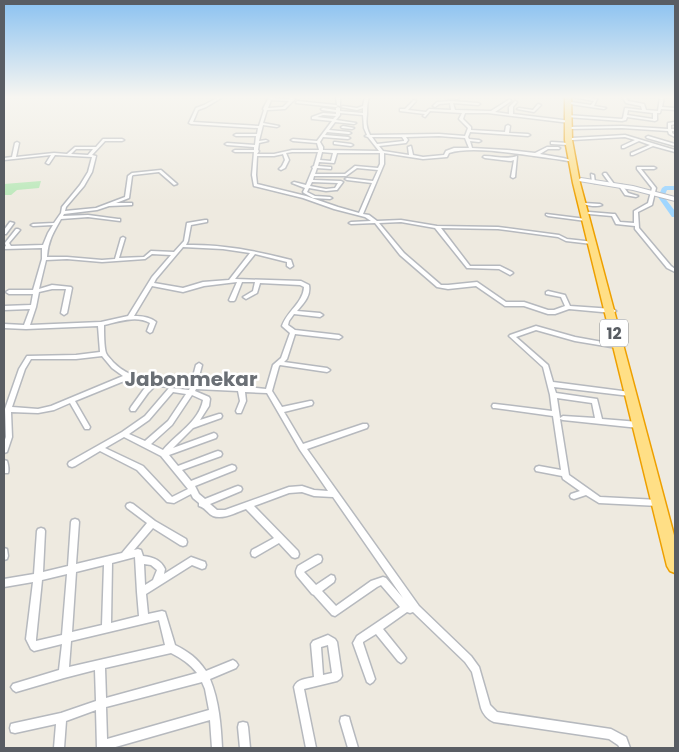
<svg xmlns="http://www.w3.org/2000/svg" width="679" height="752" viewBox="0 0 679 752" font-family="Poppins,sans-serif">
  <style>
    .green { fill: #bae8b9 }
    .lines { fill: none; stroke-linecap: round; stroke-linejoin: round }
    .river { fill: #9fd6ff; fill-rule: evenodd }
    .street-casing { stroke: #b6b9be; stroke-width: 3 }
    .secondary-casing { stroke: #b6bac1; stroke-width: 2 }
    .highway-casing { stroke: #eea000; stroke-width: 3 }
    .street { fill: #fff; fill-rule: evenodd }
    .secondary { fill: #fff; fill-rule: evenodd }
    .highway { fill: #ffdf86; fill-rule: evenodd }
    .labels { text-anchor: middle; stroke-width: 5; stroke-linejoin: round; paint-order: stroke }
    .shield { fill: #fff; stroke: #8b8e92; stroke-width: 1 }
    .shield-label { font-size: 16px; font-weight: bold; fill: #595d63 }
    .quarter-label { font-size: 20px; font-weight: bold; fill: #6a6f75; stroke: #fff }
  </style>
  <rect width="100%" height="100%" fill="#eeeae0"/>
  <polygon class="green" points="41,181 39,188 17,190 11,195 4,195 4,184"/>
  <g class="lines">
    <polygon class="river" points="665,186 675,186 675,190 667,190 664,197 675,211 675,217 672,217 658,197 662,188"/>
    <g class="street-casing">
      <g id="street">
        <path d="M 219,97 L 223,97 L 206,107 L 198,110 L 193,122 L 259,126 L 264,110 L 263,109 L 269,97 L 273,97 L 272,98 L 290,99 L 285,97 L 290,97 L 295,99 L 285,109 L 267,110 L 263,123 L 279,126 L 277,127 L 263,125 L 259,141 L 266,140 L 268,141 L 259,143 L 258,150 L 259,151 L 257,154 L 274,154 L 292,150 L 319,150 L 317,143 L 293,141 L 291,140 L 293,139 L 317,141 L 332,121 L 313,119 L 312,119 L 312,117 L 323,113 L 336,114 L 336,112 L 322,110 L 321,109 L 323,108 L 336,110 L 336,108 L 338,107 L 340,108 L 340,111 L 363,113 L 363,108 L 357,110 L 341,107 L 343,106 L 357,108 L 363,106 L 365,97 L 369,97 C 367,103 367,108 367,114 C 366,122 366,127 370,135 L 439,134 L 465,136 L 468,128 L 459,119 L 462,113 L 430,111 L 425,117 L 423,116 L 425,114 L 400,111 L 400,109 L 405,109 L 414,100 L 416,101 L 408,110 L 426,112 L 429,109 L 451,110 L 450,103 L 439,104 L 435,107 L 433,106 L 437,102 L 451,101 L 478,103 L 480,104 L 478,105 L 453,103 L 455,110 L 491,111 L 510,99 L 511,101 L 495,112 L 509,114 L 509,107 L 515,101 L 517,102 L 513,107 L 513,114 L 571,121 L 571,123 L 570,123 L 488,113 L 465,113 L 463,119 L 471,127 L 471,130 L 505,132 L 506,126 L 508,125 L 510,126 L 509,133 L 528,134 L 530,135 L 528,136 L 470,132 L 468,137 L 469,139 L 479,140 L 481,141 L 479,142 L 470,141 L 472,148 L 507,150 L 535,153 L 547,147 L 558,147 L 560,148 L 559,149 L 548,149 L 540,154 L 563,158 L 575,161 L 573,162 C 560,159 547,158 534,156 C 512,153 470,146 449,153 L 447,157 L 423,159 L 384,153 L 384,164 L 363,214 L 369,215 L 377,221 L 401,220 L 437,226 L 498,227 L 559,235 L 567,239 L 594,242 L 594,244 L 592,244 L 566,241 L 558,237 L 498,229 L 441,228 L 470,266 L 500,266 L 512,272 L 513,273 L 510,275 L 499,269 L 467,268 L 435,228 L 401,222 L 379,223 L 404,253 L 441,285 L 448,285 L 477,282 L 506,302 L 524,302 L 548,310 L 554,310 L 565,306 L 561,297 L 546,294 L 546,292 L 548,291 L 565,295 L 570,306 L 613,309 L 616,311 L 613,313 L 569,309 L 555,314 L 548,314 L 524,306 L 505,306 L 476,286 L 448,289 L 437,287 L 400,255 L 375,223 L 351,224 L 349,223 L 351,222 L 371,221 L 365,217 L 334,209 L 303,198 L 254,186 L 252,175 L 254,152 L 235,152 L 233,151 L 235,150 L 254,150 L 254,147 L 227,145 L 225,144 L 227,143 L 255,145 L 256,136 L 236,136 L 234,135 L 236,134 L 257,134 L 258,128 L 191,124 L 189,123 L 196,108 L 204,105 ZM 271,100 L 289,101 L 283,107 L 268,108 ZM 340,113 L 363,115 L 364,128 L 367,135 L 365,136 L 368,137 L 379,151 L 323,150 L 323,147 L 320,142 L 323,137 L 348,139 L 350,138 L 348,137 L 325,135 L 327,132 L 349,134 L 351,133 L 349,132 L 329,130 L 335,122 L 354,124 L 356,123 L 336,120 L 340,115 ZM 323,115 L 336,116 L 333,119 L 317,117 ZM 439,136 L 465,138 L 469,148 L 454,148 L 446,151 L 444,155 L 423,157 L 413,155 L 411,146 L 408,147 L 409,155 L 383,151 L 379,146 L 406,143 L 408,140 L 406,137 ZM 372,137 L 402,137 L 404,140 L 404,141 L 377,144 ZM 292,152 L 318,152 L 314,166 L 312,167 L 313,168 L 306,185 L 294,182 L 292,183 L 305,188 L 303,192 L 304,193 L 313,198 L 330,199 L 332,198 L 330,197 L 315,196 L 307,192 L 309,188 L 326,191 L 336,190 L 337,190 L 343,182 L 341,181 L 313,180 L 314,176 L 346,176 L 357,168 L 378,170 L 373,181 L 347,178 L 345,179 L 347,180 L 372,183 L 359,213 L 338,207 L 306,196 L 257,184 L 256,175 L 257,156 L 274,156 L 283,154 L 285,160 L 282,166 L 279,169 L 281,170 L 285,168 L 289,160 L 286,153 ZM 322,152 L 333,153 L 331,161 L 320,160 ZM 337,153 L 380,153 L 380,164 L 378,168 L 355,166 L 345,174 L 315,174 L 317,168 L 331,169 L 331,167 L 330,167 L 318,166 L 319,162 L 334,163 ZM 312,182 L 338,183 L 335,188 L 326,189 L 310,186 Z"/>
        <polygon points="336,97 340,97 340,106 337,105"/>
        <polygon points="450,97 459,98 457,99"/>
        <polygon points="573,97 582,97 597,99 594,106 606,108 604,109 570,104 571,102 591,105 594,101"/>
        <path d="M 622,97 L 626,97 L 628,101 L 644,104 L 646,110 L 658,111 L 660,97 L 664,97 L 662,107 L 675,108 L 675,110 L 661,109 L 660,113 L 657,113 L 657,120 L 655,121 L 627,117 L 626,120 L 622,121 L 567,117 L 565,116 L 567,115 L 622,119 L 623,118 L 625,108 L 642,110 L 641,106 L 626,103 ZM 628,110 L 653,113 L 653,119 L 627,115 Z"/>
        <polygon points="297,101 336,105 338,106 336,107 296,103"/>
        <polygon points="538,104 541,105 534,112 517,109 519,108 533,110"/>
        <polygon points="675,122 675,124 671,125 671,129 675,129 675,131 672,131 672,133 675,135 675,137 669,134 668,131 622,128 568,129 566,128 568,127 622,126 668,129 668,123"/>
        <polygon points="343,126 354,128 352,129 342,128 341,127"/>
        <polygon points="625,135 675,150 675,152 653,146 633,155 631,155 631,153 650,145 639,141 624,148 622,148 622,146 635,140 625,137 572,140 570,139 572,138"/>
        <polygon points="648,136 675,144 675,146 647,138 646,137"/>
        <path d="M 103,139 L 122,139 L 124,140 L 122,141 L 105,141 L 92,155 L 96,156 L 92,172 L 84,186 L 66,207 L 65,211 L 96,208 L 125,197 L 128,176 L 132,173 L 161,170 L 177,184 L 174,185 L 159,172 L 133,175 L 132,176 L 129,198 L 116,203 L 132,203 L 132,205 L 109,206 L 97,210 L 64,214 L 63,216 L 88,215 L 118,219 L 120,219 L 120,221 L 88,217 L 61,219 C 53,233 48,241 47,257 L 67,257 L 102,260 L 115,259 L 121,238 L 123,237 L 125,238 L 119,258 L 144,257 L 151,251 L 174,252 L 184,241 L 187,223 L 205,220 L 207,220 L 207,222 L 191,225 L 188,241 L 186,245 C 222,244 256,251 291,260 L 293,266 L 290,268 L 287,266 L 287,262 L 255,254 L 235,279 L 301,281 L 309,285 C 311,296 304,303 297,311 L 320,313 L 323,315 L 320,317 L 294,314 L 289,321 L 288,325 L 295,330 L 339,335 L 342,337 L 339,339 L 295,334 L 287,359 L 284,362 L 327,368 L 330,370 L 329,371 L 327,372 L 280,365 L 279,366 L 272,391 L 282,407 L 310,401 L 312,401 L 313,403 L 312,405 L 284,412 L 303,444 L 363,424 L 367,424 L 368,426 L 367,428 L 307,449 L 419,606 L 471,656 L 479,667 L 490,705 L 497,712 L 611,729 L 626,737 L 630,748 L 620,748 L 618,745 L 609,739 L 494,722 C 488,720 483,714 481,708 L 472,672 L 465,662 L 413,612 L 410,613 L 407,612 L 383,629 L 404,655 L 406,658 L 404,661 L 401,663 L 398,661 L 376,634 L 363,642 L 363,643 L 375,679 L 373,682 L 370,684 L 367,682 L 353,643 L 357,636 L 400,607 L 381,585 L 377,587 L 335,616 L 332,615 L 314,595 L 312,594 L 297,576 C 295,572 296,570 298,566 L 315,556 L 318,555 L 321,556 L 322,559 L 321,562 L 304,572 L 316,585 L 331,575 L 334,576 L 335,579 L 334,582 L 322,591 L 336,606 L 371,581 L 383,577 L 386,578 L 403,598 L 333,497 L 314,496 L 302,492 L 289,493 L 254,506 L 298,551 L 299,554 L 298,557 L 295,558 L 292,557 L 279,543 L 255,557 L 252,556 L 251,553 L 252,550 L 274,538 L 246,509 C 237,512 223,520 213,516 C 207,513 206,508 199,506 L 199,503 L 193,498 L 191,494 L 174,503 L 167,502 L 137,470 L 100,451 L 75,466 L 72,467 L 69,466 L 68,464 L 69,462 L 122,432 L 145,416 L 169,388 L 171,388 L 189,390 L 190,388 L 155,386 L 148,393 L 135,411 L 131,411 L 130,409 L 131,407 L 144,389 L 149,385 L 129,379 L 75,401 L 90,427 L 89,429 L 85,429 L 70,403 L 54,410 L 38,413 L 11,412 L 12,437 L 7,452 L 4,453 L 4,442 L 6,437 L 5,409 L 19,369 L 27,356 L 76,355 L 100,352 L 98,326 L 26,329 L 4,328 L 4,324 L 24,325 L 30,309 L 4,310 L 4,306 L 31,305 L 33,294 L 9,294 L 6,292 L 9,290 L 33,290 L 42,259 L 42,248 L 4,249 L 4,247 L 6,246 L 5,243 L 16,229 L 18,229 L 20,230 L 9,243 L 11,246 L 43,245 L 48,233 L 53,225 L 33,226 L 31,225 L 33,224 L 54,223 L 61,213 L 62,207 L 80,185 L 88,172 L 92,157 L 55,155 L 49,164 L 48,164 L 46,163 L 51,155 L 4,160 L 4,158 L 12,157 L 15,143 L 17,142 L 19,143 L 16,157 L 54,153 L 67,154 L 75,147 L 96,147 ZM 76,149 L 93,149 L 88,155 L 71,154 ZM 183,247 L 223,249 L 250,253 L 229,280 L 203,282 L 183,288 L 154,283 L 156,279 ZM 152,254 L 171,255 L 152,277 L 128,316 L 101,322 L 30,325 L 36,307 L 39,292 L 52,289 L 66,289 L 61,313 L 64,315 L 67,313 L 72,288 L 71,287 L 52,285 L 39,289 L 46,260 L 67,259 L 102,262 L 145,259 ZM 237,282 L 229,300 L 230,301 L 234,301 L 235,300 L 242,282 L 255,282 L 253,291 L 243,297 L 246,299 L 257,293 L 260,283 L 300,285 L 304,287 C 303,303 287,311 282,326 L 290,333 L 281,358 L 273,365 L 266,389 L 246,387 L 243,386 L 240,387 L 197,384 L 202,365 L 199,363 L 196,365 L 191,384 C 163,382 134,383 113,362 C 111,359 107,356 106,353 C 104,347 104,332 104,325 C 118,322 136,315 150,323 L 147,331 L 150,333 L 152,332 L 156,322 C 150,317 142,316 134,316 L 152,286 L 183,292 L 204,286 ZM 102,356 L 112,368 L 123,376 L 51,406 L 38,409 L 12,407 L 25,369 L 31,359 L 76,359 ZM 196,389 L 238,391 L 240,401 L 236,411 L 237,413 L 241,413 L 246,401 L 245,392 L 267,393 L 300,450 L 328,491 L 314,490 L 302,486 L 289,487 L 225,510 L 217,510 L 210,504 L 241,491 L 242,489 L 241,487 L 238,486 L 235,487 L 205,499 L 199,494 L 195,486 L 235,470 L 236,468 L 235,466 L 232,465 L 229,466 L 191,481 L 182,470 L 221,456 L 222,454 L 221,452 L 218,451 L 215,452 L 178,466 L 169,455 L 216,438 L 217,436 L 216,434 L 214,433 L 173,448 L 193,428 L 221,418 L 222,416 L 221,414 L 219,414 L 200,420 L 209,406 L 210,399 L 209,397 L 195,391 ZM 173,392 L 186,394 L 168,421 L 145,441 L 129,434 L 149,420 ZM 192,395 L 203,400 C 199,422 176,434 163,450 L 151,444 L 172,425 ZM 124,437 L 161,456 L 188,489 L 172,497 L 143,466 L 105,448 Z"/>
        <polygon points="335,142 351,144 353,145 351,146 334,144 334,142"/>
        <polygon points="552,142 569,143 571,144 569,145 551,144 551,142"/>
        <path d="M 484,156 C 496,156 506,160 517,156 L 515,177 L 513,178 L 511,177 L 514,160 L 511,161 L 485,158 L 483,157 Z"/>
        <polygon points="637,167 654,167 656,168 654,169 641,169 656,188 652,205 638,212 639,228 671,266 675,269 675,272 667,268 635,229 635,226 616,224 612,216 589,214 587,213 589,212 613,214 615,214 620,222 634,223 634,211 648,203 652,188 637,169"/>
        <polygon points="604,173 606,173 614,184 613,185 611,185 603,174"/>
        <polygon points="591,174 594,175 595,183 592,182"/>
        <polygon points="620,185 622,185 628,193 638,196 636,197 625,195 619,186"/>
        <path d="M 584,203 L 600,204 L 602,205 C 598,207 588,206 584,204 Z"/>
        <polygon points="546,214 586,219 588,220 586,221 548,216 546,215"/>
        <polygon points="10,222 14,223 6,234 4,234 4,230"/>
        <path d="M 536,326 L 575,337 L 619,345 L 620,346 L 617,348 L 575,341 L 536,330 L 516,337 L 548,365 L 553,382 L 630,392 L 633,394 L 630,396 L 554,387 L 556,393 L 597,399 L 602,419 L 639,422 L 641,423 L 642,425 L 641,427 L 639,428 L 563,420 L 560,419 L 569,475 L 600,497 L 659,500 L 662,501 L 663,503 L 662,505 L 659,506 L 599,503 L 586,495 L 574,499 L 571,498 L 570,496 L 571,494 L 580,491 L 563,479 L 562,476 L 536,471 L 535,469 L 536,467 L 539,466 L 561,470 L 553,416 L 495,408 L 493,408 L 492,406 L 493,404 L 495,404 L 552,411 L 550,395 L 543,367 L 509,336 L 510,335 ZM 557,398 L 592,403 L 595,418 L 563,416 L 560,418 Z"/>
        <path d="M 4,460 L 7,461 C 8,464 9,470 8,473 L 4,473 Z"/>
        <path d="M 130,503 L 133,504 L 155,521 L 186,539 L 187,542 L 186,545 L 183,546 L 180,545 L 153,528 L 134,550 L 138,549 L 141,550 L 143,556 C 153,557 161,560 165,569 L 164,574 L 191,557 L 205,562 L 206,565 L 205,568 L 202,569 L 192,565 L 146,594 L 148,614 L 162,611 L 165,612 L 175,645 C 189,652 197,658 206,671 L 233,660 L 236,662 L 238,665 L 236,668 L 210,679 C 219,701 221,725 222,748 L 212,748 L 210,720 L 112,748 L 97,748 L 96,710 L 66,721 L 64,748 L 54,748 L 56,724 L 15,733 L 11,732 L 10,728 L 11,724 L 15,723 L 61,713 L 96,701 L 95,670 L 64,678 L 16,692 L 13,690 L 11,687 L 13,684 L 59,670 L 62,644 L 34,651 L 31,649 L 26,639 L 33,582 L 4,587 L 4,579 L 34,574 L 37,531 L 38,529 L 41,528 L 44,529 L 45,531 L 43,572 L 68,566 L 71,522 L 72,520 L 75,519 L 78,520 L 79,522 L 76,564 L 122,553 L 147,523 L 127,508 L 126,506 L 127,504 ZM 135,557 L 137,592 L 139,616 L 111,623 L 112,563 ZM 144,564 L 151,565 L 157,570 L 153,580 L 145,585 ZM 104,565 L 102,625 L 72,632 L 76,572 ZM 67,574 L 62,635 L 36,641 L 36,639 L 42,580 ZM 159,620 L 165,645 L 69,667 L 71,641 ZM 171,653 C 181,658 190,664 197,673 L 106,698 L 105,668 ZM 202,682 L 205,689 L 209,710 L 107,739 L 106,707 Z"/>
        <polygon points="4,548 7,549 8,556 7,559 4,560"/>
        <path d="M 328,635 L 335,639 L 337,642 L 342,676 L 340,679 L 337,681 L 304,689 L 316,748 L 306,748 L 294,687 C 297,679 306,679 314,677 L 311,644 L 313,641 ZM 328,645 L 332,673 L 323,675 L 321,647 Z"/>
        <polygon points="345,716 349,717 350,721 358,748 348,748 340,721 341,717"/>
        <polygon points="243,722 247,723 248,727 250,748 240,748 238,727 239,723"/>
      </g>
    </g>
    <g class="secondary-casing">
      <polygon id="secondary" points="581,178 633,186 675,197 675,201 633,190 579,181 578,180"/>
    </g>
    <g class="highway-casing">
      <polygon id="highway" points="565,97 571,97 572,140 580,183 675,539 675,573 670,571 667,566 573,183 565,140"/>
    </g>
    <use href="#street" class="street"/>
    <use href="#secondary" class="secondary"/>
    <use href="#highway" class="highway"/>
  </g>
  <linearGradient id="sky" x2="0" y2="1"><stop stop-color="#8bc2f1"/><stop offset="0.48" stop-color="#f7f6f1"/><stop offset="1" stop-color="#f7f6f1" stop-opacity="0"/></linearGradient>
  <rect width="679" height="202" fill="url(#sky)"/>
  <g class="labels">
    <rect class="shield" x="600" y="319.5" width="28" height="27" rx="4"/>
    <g class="shield-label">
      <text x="614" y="339">12</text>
    </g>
    <g class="quarter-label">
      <text x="191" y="386">Jabonmekar</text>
    </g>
  </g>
  <rect width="679" height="752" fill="none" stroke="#595d63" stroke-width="10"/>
</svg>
